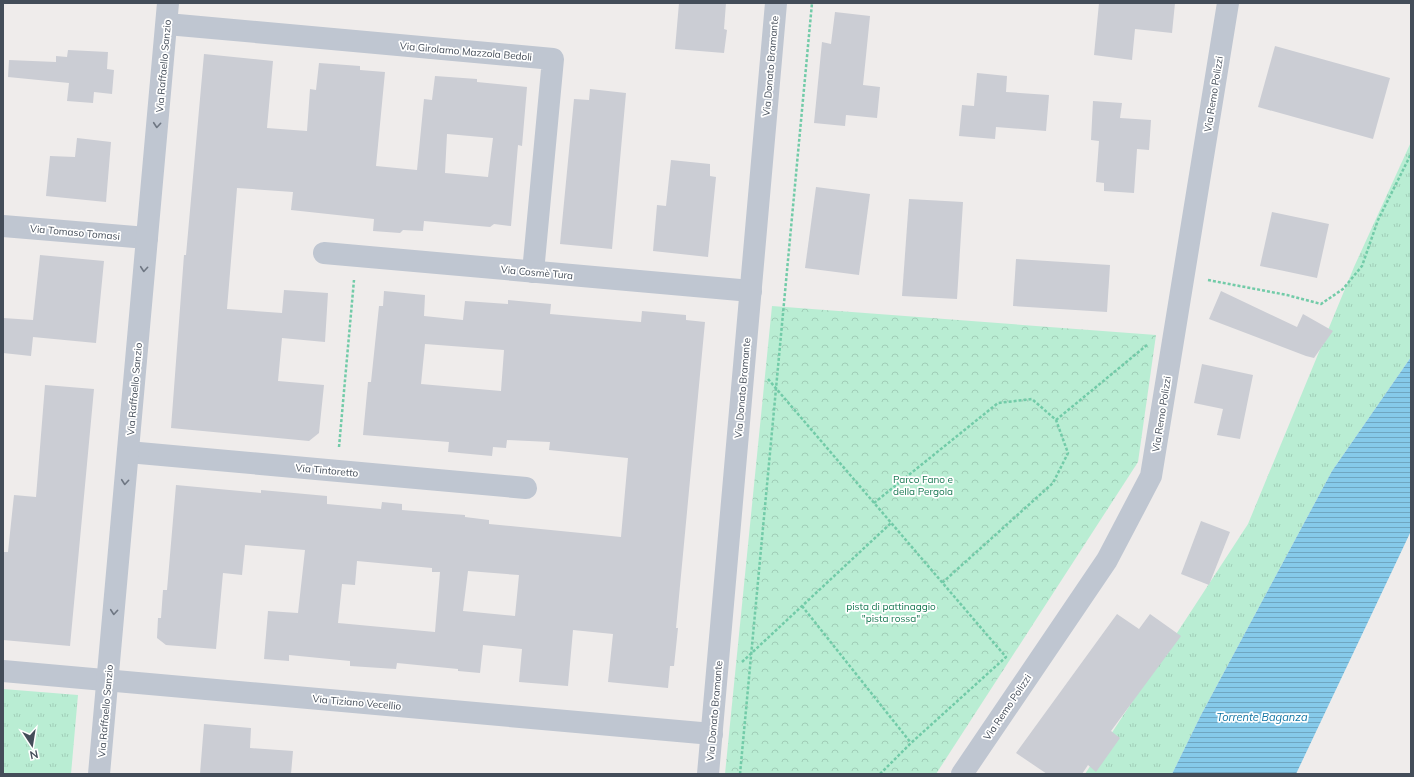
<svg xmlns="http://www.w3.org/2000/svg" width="1414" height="777" viewBox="0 0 1414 777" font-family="Mulish,sans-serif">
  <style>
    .grass { fill: url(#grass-tufts) }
    .park { fill: url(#park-crowns) }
    .water { fill: url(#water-rules) }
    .building { fill: #cbcdd4; fill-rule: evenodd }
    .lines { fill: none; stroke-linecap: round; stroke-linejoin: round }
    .path { stroke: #72cba8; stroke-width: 2.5; stroke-dasharray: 3 2; stroke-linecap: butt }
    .minor { stroke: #bfc6d1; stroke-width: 22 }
    .oneway { stroke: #6f7783 }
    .labels { text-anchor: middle; stroke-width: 3.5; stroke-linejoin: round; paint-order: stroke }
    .street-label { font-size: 10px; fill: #444d59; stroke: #fff }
    .park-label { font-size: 10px; fill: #177852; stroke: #fff }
    .water-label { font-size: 11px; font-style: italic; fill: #0d73a3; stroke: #fff }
  </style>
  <defs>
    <pattern id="grass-tufts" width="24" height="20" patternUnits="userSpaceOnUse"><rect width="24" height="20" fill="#b9edd3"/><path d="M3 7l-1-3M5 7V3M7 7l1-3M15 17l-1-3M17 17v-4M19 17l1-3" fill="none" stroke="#a0cdb7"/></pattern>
    <pattern id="park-crowns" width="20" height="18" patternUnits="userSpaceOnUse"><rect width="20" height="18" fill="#b9edd3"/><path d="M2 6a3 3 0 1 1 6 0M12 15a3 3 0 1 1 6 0" fill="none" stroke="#a0cdb7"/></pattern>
    <pattern id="water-rules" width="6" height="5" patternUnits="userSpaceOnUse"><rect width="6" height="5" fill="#86caea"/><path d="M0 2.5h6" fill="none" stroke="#6fa6c1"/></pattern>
  </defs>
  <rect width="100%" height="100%" fill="#efeceb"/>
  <g class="grass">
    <polygon points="1411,142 1411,357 1332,471 1201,715 1172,774 1085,774 1248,524 1354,267"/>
    <polygon points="3,689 78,695 71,774 3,774"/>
  </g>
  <polygon class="park" points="772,306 1156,335 1138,462 936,774 725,774"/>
  <polygon class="water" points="1411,357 1411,531 1296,774 1172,774 1201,715 1332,471"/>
  <g class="building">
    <polygon points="679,3 726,3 724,29 727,30 724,53 675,49"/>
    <polygon points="1099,3 1175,3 1172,33 1135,29 1132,60 1094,55"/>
    <polygon points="835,12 870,16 863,85 880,87 877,118 846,115 845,126 814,123 822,42 831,44"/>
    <polygon points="1275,46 1390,78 1373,139 1258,107"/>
    <polygon points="68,50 108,52 107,69 114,70 112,94 94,92 93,103 67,101 69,83 8,77 9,60 56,62 56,56 67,57"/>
    <path d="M 204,54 L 273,61 L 267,128 L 307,131 L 310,89 L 316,90 L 319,63 L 360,66 L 360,70 L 385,72 L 376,166 L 417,170 L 424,99 L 432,100 L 435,76 L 477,79 L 477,82 L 527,87 L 522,146 L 518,145 L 511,226 L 494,224 L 490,227 L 424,221 L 423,231 L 403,230 L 400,233 L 373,231 L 374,219 L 291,210 L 293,192 L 237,188 L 227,309 L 282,313 L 284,290 L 328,293 L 325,342 L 282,338 L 278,381 L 324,385 L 319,433 L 309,441 L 171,428 L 184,255 L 186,255 ZM 447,134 L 493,138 L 488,177 L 445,173 Z"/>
    <polygon points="977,73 1007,76 1006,92 1049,95 1046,131 996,127 995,139 959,136 962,105 974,106"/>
    <polygon points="590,89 626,93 612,249 560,244 574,99 589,100"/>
    <polygon points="1093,101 1122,103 1120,118 1151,120 1149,150 1137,149 1134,193 1104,191 1104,183 1096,182 1099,141 1091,140"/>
    <polygon points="77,138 111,142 106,202 46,196 50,156 75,157"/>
    <polygon points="671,160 710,164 710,176 716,177 708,257 653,251 657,205 666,206"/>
    <polygon points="816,187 870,194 859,275 805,268"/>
    <polygon points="909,199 963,202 957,299 902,296"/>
    <polygon points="1272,212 1329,224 1317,278 1260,266"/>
    <polygon points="40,255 104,261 96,343 33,337 31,356 3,353 3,318 33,320"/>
    <polygon points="1016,259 1110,265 1107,312 1013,306"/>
    <path d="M 384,291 L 425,295 L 424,316 L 463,320 L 465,301 L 508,304 L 508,300 L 551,304 L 550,314 L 641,322 L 642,311 L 686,315 L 686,320 L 705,322 L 676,628 L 678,628 L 674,666 L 670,666 L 668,688 L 608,682 L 613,634 L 573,630 L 568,686 L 519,682 L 522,649 L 483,645 L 480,673 L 458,671 L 458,669 L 397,663 L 396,669 L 350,666 L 350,661 L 289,655 L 289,661 L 264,659 L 268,611 L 298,613 L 305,550 L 245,545 L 242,575 L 223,573 L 216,649 L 166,645 L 157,638 L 158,618 L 161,618 L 163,590 L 167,590 L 176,485 L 261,493 L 261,490 L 327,496 L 327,504 L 381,509 L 382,502 L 402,504 L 402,510 L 465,515 L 465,517 L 489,520 L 489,524 L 621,537 L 628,458 L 549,450 L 550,442 L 507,440 L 506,448 L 493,447 L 492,456 L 448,452 L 449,442 L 363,435 L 368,382 L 371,382 L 379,306 L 383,306 ZM 425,344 L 504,350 L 501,391 L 421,384 ZM 357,561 L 432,568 L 432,572 L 440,572 L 435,632 L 338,623 L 342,584 L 355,585 ZM 468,571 L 519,575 L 515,616 L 463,611 Z"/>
    <polygon points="1221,291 1297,327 1303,314 1333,331 1314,358 1306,356 1209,319"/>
    <polygon points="1202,364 1253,375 1240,439 1217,435 1223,409 1194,403"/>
    <polygon points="45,385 94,389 70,646 3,640 3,552 8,552 14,495 36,497"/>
    <polygon points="1201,521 1230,532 1209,585 1181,574"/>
    <polygon points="1117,614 1139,629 1150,614 1181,636 1111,731 1120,738 1096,772 1088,765 1082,774 1047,774 1016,753"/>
    <polygon points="204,724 251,728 250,748 293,751 291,774 200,774"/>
  </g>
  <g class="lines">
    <g class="path">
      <polyline points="1208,280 1287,295 1321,304 1343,289 1362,266 1378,220 1411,154"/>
      <polyline points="768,379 1006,657 911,743 880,774"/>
      <polyline points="1056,420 1147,345"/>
      <polyline points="339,447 354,280"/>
      <polyline points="874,503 998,403 1032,399 1056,420 1068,453 1053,483 942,583"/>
      <polyline points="802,606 911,743"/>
      <polyline points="742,662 891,523"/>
      <polyline points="740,774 812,3"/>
    </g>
    <g class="minor">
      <polyline points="167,24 553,59 533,272"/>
      <polyline points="3,226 147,238"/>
      <polyline points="324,253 751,291"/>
      <polyline points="128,452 526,488"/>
      <polyline points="3,671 712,734"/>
      <polyline points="99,774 168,3"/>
      <polyline points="708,774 776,3"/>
      <polyline points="962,774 1107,560 1151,476 1228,3"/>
    </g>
  </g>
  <defs><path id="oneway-chevron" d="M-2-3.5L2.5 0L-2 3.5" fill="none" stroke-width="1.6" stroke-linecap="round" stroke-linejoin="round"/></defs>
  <g class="oneway">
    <use href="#oneway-chevron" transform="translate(157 125) rotate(95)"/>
    <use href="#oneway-chevron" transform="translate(144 269) rotate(95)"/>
    <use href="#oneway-chevron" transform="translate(125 482) rotate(95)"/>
    <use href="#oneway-chevron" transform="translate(114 612) rotate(95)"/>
  </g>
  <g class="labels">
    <g class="street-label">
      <text transform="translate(466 51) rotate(5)" y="4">Via Girolamo Mazzola Bedoli</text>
      <text transform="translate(163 66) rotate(-85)" y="4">Via Raffaello Sanzio</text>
      <text transform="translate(770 66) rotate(-85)" y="4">Via Donato Bramante</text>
      <text transform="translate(1213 94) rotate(-81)" y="4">Via Remo Polizzi</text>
      <text transform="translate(75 232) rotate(5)" y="4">Via Tomaso Tomasi</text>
      <text transform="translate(537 272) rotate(5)" y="4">Via Cosmè Tura</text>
      <text transform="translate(742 388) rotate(-85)" y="4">Via Donato Bramante</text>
      <text transform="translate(134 389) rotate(-85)" y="4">Via Raffaello Sanzio</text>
      <text transform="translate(1161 414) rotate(-81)" y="4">Via Remo Polizzi</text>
      <text transform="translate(327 470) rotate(5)" y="4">Via Tintoretto</text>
      <text transform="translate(357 702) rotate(5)" y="4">Via Tiziano Vecellio</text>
      <text transform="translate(1007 707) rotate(-56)" y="4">Via Remo Polizzi</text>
      <text transform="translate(105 711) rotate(-85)" y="4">Via Raffaello Sanzio</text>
      <text transform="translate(714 711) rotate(-85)" y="4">Via Donato Bramante</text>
    </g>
    <g class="park-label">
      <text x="923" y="483">Parco Fano e<tspan x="923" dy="12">della Pergola</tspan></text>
      <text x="891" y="610">pista di pattinaggio<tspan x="891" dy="12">"pista rossa"</tspan></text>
    </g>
    <g class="water-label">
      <text x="1262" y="721">Torrente Baganza</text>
    </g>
  </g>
  <rect width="1414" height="777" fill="none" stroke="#444d59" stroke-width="8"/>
  <g transform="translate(32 745) rotate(168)" stroke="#ffffff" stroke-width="3" paint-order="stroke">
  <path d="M0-3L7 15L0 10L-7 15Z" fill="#444d59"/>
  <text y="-6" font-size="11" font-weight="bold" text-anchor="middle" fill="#444d59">N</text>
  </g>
</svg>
